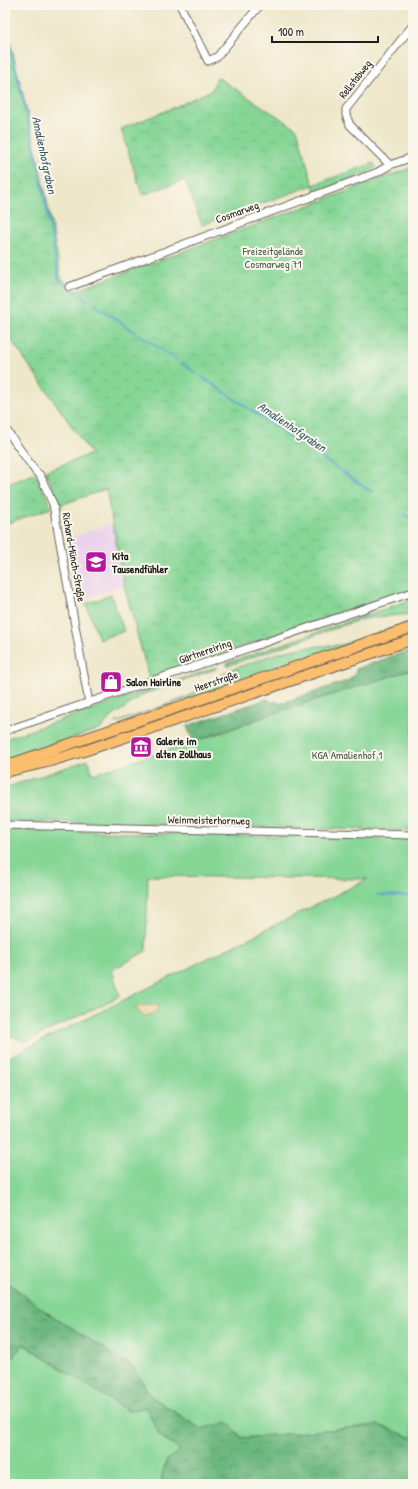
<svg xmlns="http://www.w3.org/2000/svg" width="418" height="1489" viewBox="0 0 418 1489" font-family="'Patrick Hand',sans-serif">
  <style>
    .built { fill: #ead1ec }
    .green { fill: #86d696; stroke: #517959 }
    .forest { fill: url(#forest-crowns); stroke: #446a4e }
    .sand { fill: url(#sand-dots); stroke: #857b5d }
    .park { fill: url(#park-crowns); stroke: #517959 }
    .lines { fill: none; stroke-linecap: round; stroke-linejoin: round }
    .stream { stroke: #56a2cf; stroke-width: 2 }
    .minor-casing { stroke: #666359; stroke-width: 9 }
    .primary-casing { stroke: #666359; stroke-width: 12 }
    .minor { stroke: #fff; stroke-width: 7 }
    .primary { stroke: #fbbd6e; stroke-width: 10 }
    .labels { text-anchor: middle; stroke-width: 4; stroke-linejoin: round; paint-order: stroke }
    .street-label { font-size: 11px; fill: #1c1c1c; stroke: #fbf7ec }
    .park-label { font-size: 11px; fill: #415d47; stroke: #fbf7ec }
    .poi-label { font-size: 11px; font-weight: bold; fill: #1c1c1c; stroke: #fbf7ec; text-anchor: start }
    .water-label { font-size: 12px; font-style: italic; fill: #36586d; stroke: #fbf7ec }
  </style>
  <defs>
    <pattern id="forest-crowns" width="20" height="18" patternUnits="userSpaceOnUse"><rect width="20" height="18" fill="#6cb77f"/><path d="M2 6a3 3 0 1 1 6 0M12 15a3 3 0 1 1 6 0" fill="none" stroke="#589467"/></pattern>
    <pattern id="sand-dots" width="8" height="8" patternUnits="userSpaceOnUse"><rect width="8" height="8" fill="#eeda9e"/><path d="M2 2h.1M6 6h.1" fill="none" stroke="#ccba88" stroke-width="1.8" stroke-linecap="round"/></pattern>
    <pattern id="park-crowns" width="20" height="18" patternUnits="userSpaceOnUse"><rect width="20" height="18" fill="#86d696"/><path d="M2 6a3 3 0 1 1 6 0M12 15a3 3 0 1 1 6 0" fill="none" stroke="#73b781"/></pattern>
  </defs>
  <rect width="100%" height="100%" fill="#fbf7ec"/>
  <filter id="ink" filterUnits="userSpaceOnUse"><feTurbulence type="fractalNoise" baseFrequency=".025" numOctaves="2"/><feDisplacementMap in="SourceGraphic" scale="8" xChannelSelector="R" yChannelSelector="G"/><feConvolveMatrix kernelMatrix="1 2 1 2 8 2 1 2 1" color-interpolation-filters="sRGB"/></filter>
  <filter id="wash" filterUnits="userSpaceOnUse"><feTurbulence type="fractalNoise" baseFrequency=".012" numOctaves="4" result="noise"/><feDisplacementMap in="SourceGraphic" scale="16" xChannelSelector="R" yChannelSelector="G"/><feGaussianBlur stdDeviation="0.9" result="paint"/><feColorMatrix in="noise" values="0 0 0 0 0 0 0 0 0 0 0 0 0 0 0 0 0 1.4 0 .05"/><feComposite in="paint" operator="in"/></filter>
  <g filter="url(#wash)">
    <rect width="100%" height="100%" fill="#eee7ca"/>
    <polygon class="built" points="112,523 124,585 79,600 67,539"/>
    <g class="green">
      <polygon points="373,163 376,167 366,173 315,192 313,185"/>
      <polygon points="111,595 124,631 99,639 86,604"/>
      <polygon points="413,599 413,614 378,617 362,619 227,666 227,663"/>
      <polygon points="413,621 413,623 115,723 185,698 230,670 278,653 304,647 341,645"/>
      <polygon points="216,667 216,669 144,694 109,719 101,729 5,760 5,739"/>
      <polygon points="413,669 413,831 5,821 5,788 88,760 93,774 224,732 277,712"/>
      <polygon points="5,830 413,839 413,1438 379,1425 241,1438 228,1422 201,1429 152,1397 132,1366 46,1312 5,1280 5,1059 368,879 148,876 146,951 112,970 120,996 25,1042 5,1033"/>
      <polygon points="23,1344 128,1411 146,1407 160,1436 180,1450 166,1461 160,1484 5,1484 5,1367"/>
    </g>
    <g class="forest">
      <polygon points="413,649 413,669 277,712 193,742 187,726 267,699 271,702 278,702 279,704 350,680 350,678 355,675 356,669"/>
      <polygon points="5,1280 46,1312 132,1366 152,1397 201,1429 228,1422 242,1438 379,1425 413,1438 413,1484 160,1484 166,1461 180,1450 160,1436 146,1407 128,1411 23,1344 5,1367"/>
    </g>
    <polygon class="sand" points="158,1003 157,1011 150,1015 144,1016 137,1010 135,1007 149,1005 151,1006"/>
    <g class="park">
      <path d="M 5,21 C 26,106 47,191 61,278 L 75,291 L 413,167 L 413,589 L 149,678 L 124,585 L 106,489 L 61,505 L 45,471 L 91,454 L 5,331 Z"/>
      <polygon points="217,77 297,129 313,185 202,225 185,180 142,195 121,129 175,107 212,90"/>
      <polygon points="34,474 37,476 51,506 51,508 5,524 5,485"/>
    </g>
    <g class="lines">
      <g class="stream">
        <polyline points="5,26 39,166 59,280 66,285"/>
        <polyline points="72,290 87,300"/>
        <polyline points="95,305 177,360"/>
        <polyline points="181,363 196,373"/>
        <polyline points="202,377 372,492"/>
        <polyline points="404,514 413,520"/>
        <polyline points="378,895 413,896"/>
      </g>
    </g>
  </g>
  <g filter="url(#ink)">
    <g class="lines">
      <g class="minor-casing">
        <g id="minor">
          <polyline points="180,5 208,61 217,57 260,5"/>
          <polyline points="390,165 350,125 346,115 346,109 413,25"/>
          <polyline points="69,287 378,172 390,165 413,157"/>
          <polyline points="5,428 36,472 40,475 53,504 89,703"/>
          <polyline points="5,731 413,592"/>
          <polyline points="5,825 413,835"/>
        </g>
      </g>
      <g class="primary-casing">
        <g id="primary">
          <polyline points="5,766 413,627"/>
          <polyline points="5,772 47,762 87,750 413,639"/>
        </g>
      </g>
      <use href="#minor" class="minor"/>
      <use href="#primary" class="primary"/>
    </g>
  </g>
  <defs>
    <g id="school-square" transform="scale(1.15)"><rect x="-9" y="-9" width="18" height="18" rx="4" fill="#b5179e" stroke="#fbf7ec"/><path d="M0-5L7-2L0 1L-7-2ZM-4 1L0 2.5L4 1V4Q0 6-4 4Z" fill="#fff"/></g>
    <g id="shop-square" transform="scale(1.15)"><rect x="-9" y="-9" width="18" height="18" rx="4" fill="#b5179e" stroke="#fbf7ec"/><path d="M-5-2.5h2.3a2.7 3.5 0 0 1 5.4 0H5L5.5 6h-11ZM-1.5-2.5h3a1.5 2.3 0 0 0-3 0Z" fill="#fff"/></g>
    <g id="museum-square" transform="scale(1.15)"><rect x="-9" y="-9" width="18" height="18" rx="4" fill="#b5179e" stroke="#fbf7ec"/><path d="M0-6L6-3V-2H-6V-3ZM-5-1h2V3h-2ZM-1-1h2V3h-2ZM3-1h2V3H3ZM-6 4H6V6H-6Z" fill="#fff"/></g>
  </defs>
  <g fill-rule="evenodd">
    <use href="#school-square" x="96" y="562"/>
    <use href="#shop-square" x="111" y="682"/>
    <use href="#museum-square" x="141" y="747"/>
  </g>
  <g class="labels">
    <g class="street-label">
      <text transform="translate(355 79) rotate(-52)" y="4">Rellstabweg</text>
      <text transform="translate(237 212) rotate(-20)" y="4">Cosmarweg</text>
      <text transform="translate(74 557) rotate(80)" y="4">Richard-Münch-Straße</text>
      <text transform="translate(205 651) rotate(-19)" y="4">Gärtnereiring</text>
      <text transform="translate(216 681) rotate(-19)" y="4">Heerstraße</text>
      <text transform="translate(209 820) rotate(1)" y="4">Weinmeisterhornweg</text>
    </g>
    <g class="park-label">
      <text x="273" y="255">Freizeitgelände<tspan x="273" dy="13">Cosmarweg 71</tspan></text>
      <text x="347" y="759">KGA Amalienhof 1</text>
    </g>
    <g class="poi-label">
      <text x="112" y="560">Kita<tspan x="112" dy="13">Tausendfühler</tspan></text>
      <text x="126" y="686">Salon Hairline</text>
      <text x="156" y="745">Galerie im<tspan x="156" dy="13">alten Zollhaus</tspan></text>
    </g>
    <g class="water-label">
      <text transform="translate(44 155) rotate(78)" y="4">Amalienhofgraben</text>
      <text transform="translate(292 427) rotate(34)" y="4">Amalienhofgraben</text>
    </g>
  </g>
  <rect width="418" height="1489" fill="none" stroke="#fbf7ec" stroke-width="20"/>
  <path d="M272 36v6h106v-6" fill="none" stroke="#1c1c1c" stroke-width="2"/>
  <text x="278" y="36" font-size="12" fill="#1c1c1c" stroke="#fbf7ec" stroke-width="3" paint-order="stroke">100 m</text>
</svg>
